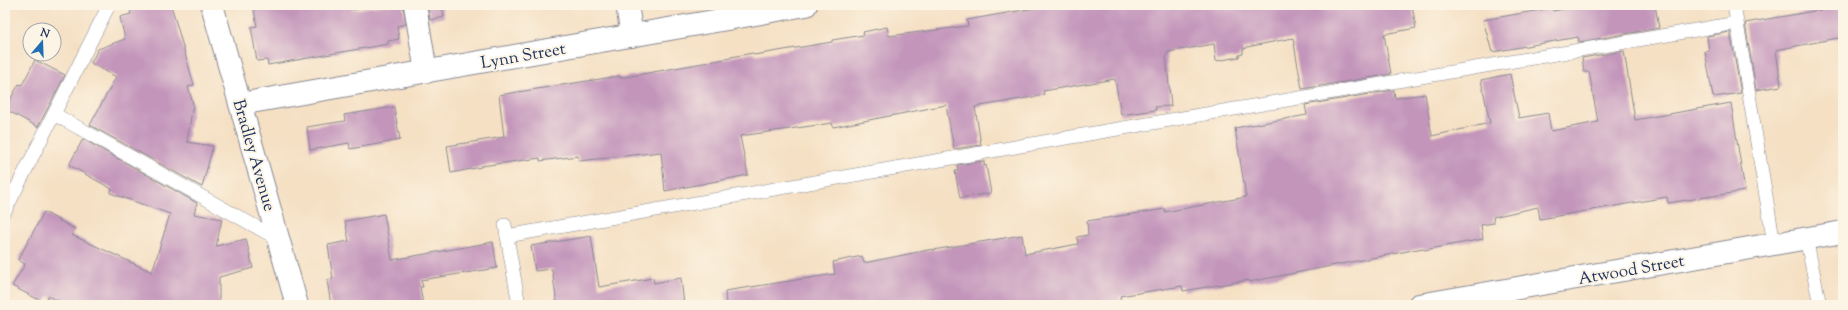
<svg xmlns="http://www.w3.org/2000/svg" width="1848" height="310" viewBox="0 0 1848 310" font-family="'Sorts Mill Goudy',serif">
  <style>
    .building { fill: #c395bb }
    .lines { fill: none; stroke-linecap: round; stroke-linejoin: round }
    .lane-casing { stroke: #888891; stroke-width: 14 }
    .street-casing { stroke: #888891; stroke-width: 24 }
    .lane { stroke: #fff; stroke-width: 13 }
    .street { stroke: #fff; stroke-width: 22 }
    .labels { text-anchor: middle; stroke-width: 4; stroke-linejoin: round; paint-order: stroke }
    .street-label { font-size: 17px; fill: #1b2f5e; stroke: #fcf5e5 }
  </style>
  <rect width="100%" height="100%" fill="#fcf5e5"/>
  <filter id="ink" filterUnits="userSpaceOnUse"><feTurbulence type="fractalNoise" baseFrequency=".025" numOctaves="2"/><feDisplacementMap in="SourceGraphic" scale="8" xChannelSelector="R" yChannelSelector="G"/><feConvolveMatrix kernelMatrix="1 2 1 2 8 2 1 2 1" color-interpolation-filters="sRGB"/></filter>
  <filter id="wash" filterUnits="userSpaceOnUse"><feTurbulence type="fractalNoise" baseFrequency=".012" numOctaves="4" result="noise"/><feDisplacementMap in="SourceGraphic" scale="16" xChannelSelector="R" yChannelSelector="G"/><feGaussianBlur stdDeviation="0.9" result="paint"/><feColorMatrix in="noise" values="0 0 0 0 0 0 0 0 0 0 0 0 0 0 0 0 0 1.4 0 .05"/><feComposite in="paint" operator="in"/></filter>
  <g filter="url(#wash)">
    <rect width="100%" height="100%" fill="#f5e0c4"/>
    <g id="blocks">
      <g class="building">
        <polygon points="129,5 171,5 194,85 188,87 193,104 187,142 213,146 202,187 90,125 116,77 91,63 98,49 125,39 120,17 131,14"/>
        <polygon points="253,5 352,5 352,10 383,5 403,5 406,24 397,26 399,39 388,41 388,44 268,65 267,60 257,61 251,27 257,26"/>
        <polygon points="428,5 442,5 444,17 430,20"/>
        <polygon points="1052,5 1412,5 1416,28 1384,34 1391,74 1302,89 1293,38 1247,47 1247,48 1243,49 1243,54 1239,55 1239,57 1216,61 1214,44 1168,52 1168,54 1166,55 1171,106 1155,107 1156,110 1121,115 1115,79 1043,91 1044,95 975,107 981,145 954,149 946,105 833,127 832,123 740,136 748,175 665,191 661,152 579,161 578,156 540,161 540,158 481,166 481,167 451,173 447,146 504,137 499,95 619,76 620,78 731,58 731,57 753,53 754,55 832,42 832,40 864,35 863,32 887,27 889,36 968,26 967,20"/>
        <polygon points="1588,5 1655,5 1659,28 1579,42 1578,37 1492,52 1483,20 1552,8 1553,11"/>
        <polygon points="1843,6 1843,37 1776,50 1781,86 1756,90 1745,23"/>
        <polygon points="1730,32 1741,93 1713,97 1705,51 1709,51 1707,36"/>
        <polygon points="1624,51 1635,120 1731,103 1745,191 1668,203 1667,197 1540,219 1538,207 1493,217 1494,223 1481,225 1483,239 1424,250 1423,248 1249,282 1249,280 1183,291 1182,286 1120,296 1121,302 1102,305 726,305 725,291 835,274 833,262 862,256 864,263 933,249 933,250 1022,235 1025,254 1078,244 1077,237 1088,235 1087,221 1165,209 1165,212 1246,197 1235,128 1307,115 1305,105 1394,90 1395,98 1425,94 1432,136 1490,123 1481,80 1510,74 1519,118 1548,113 1551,131 1598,122 1589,72 1584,72 1582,58"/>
        <polygon points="35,60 65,75 38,127 5,109 19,84 22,85"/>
        <polygon points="394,107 400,140 350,149 349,143 310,150 307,127 345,121 344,115"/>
        <polygon points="83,139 197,203 194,214 222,219 216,246 246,239 253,268 219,277 219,305 67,305 48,296 45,303 12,286 25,264 18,260 44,212 75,229 72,235 152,272 170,214 110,193 112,189 69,165"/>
        <polygon points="984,161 984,166 986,165 991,193 960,198 955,171 958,171 957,165"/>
        <polygon points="384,214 392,260 493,242 497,268 421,280 423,287 420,287 423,305 331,305 327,280 333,279 328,245 349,241 345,221"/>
        <polygon points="591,236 599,287 653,278 654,283 681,278 684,305 557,305 552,269 535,271 531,246"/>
      </g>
    </g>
  </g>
  <g filter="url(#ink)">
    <use href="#blocks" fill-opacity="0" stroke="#888891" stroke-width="1"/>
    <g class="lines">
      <g class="lane-casing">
        <g id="lane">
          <polyline points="1734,5 1774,244"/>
          <polyline points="54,114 278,239"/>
          <polyline points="5,211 109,5"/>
          <polyline points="505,225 519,305"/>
          <polyline points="507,236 1106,131 1737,23"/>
          <polyline points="1806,238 1820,305"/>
        </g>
      </g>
      <g class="street-casing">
        <g id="street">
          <polyline points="212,5 297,305"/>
          <polyline points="415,5 426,72"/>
          <polyline points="627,5 632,36"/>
          <polyline points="240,104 806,5"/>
          <polyline points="1419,305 1843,232"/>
        </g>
      </g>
      <use href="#lane" class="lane"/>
      <use href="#street" class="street"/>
    </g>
  </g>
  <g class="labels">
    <g class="street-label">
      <text transform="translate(523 55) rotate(-10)" y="6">Lynn Street</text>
      <text transform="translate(255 155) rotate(74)" y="6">Bradley Avenue</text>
      <text transform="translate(1631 269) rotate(-10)" y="6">Atwood Street</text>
    </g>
  </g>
  <rect width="1848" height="310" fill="none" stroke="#fcf5e5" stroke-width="20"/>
  <g transform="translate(42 42) rotate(19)"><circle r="19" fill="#fcf5e5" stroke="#a2a6af"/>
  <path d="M0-3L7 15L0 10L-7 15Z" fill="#1f6fb2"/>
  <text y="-6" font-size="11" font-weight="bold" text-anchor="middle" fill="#1b2f5e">N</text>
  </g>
</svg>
